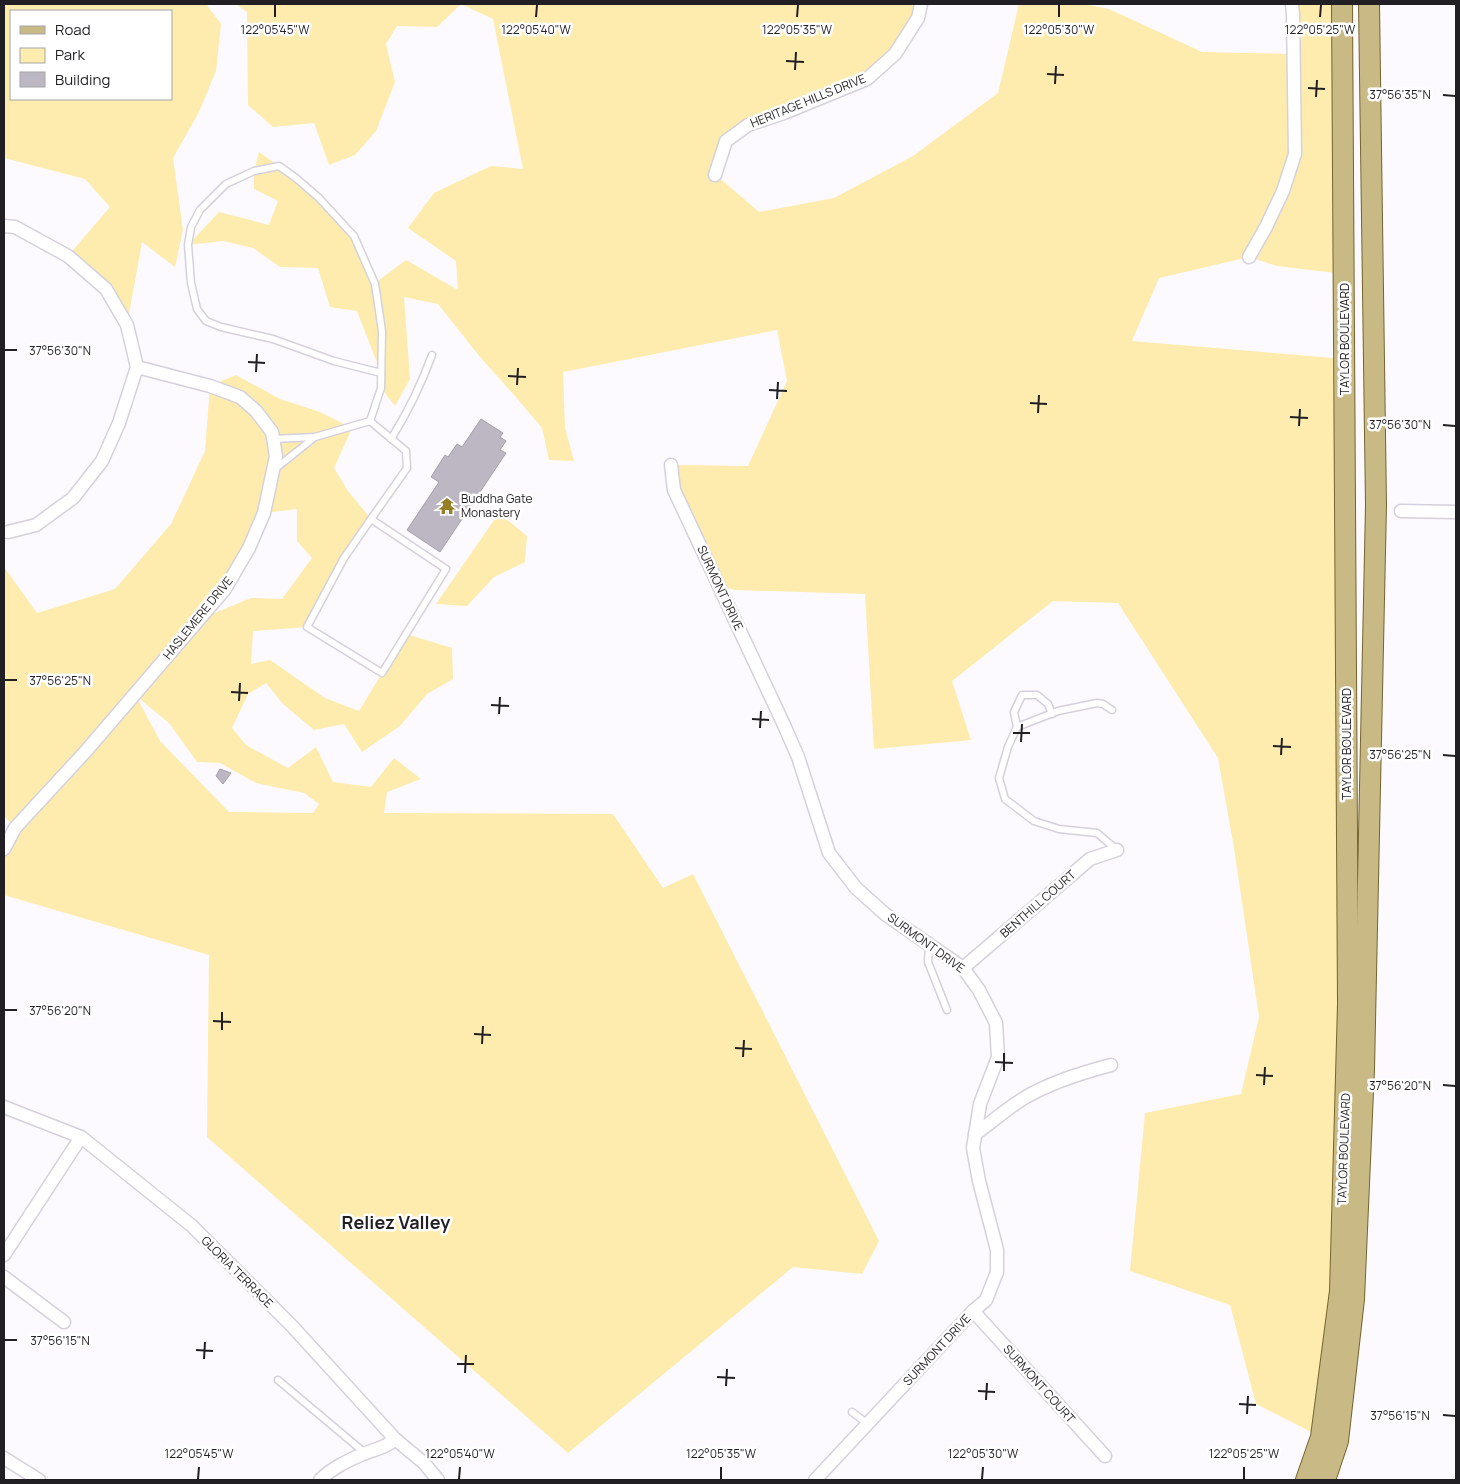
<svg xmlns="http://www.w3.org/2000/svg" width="1460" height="1484" viewBox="0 0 1460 1484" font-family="Manrope,sans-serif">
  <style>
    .green { fill: #fdecae; fill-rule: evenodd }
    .building { fill: #bcb7c2; stroke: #a49faa }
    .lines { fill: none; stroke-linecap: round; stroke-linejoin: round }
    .service-casing { stroke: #d5d1dc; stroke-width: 9 }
    .minor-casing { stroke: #d5d1dc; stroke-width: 15 }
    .primary-casing { stroke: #76652d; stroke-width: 22 }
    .service { stroke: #fff; stroke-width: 6 }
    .minor { stroke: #fff; stroke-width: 12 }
    .primary { stroke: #c8b985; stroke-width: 20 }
    .ticks { fill: none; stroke: #211f23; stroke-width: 2 }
    .labels { text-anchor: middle; stroke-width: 5; stroke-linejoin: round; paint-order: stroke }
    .street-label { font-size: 12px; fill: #211f23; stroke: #fff }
    .poi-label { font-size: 12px; fill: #211f23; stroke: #fff; text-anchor: start }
    .district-label { font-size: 18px; font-weight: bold; fill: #211f23; stroke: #fff }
    .ticks-label { font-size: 12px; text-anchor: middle; fill: #211f23; stroke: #fff; stroke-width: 5; stroke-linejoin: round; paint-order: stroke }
  </style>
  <rect width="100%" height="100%" fill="#fcfafe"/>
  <g class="green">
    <path d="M 4,4 L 206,4 L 221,24 L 216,71 L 199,112 L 173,158 L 183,230 L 175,267 L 142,242 L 127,325 L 106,289 L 68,256 L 110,207 L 85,179 L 4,158 ZM 11,11 L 171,11 L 171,99 L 11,99 Z"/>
    <polygon points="236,4 921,4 918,18 867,79 726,141 716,175 759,212 834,198 913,156 998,93 1019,4 1084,4 1109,9 1202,52 1293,54 1292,4 1342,4 1344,274 1277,266 1249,257 1159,278 1132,341 1345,359 1348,1004 1321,1437 1256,1404 1230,1305 1130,1271 1145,1113 1241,1094 1259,1017 1234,848 1218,758 1118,603 1053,601 952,681 971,740 874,749 865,594 735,590 720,586 674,490 671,465 748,466 787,381 777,330 563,372 565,428 574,461 549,460 542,428 514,395 480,357 438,304 404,297 410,379 395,406 381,388 381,373 357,311 330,307 318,268 280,267 253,248 223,241 188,245 219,212 269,225 278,201 254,189 254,171 259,152 296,178 354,236 375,283 406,260 458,290 456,261 408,228 434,193 491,166 523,169 493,19 461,4 437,27 397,26 386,44 395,82 376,131 355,155 329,165 314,123 273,127 248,105 247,12"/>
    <path d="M 236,375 L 280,399 L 320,412 L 352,428 L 334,468 L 348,491 L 371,519 L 344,558 L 307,627 L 253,631 L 251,664 L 270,660 L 325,698 L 359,711 L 406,634 L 452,648 L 453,679 L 427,694 L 400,726 L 362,752 L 344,724 L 314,730 L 283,704 L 266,683 L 248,694 L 232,728 L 246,745 L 288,768 L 316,747 L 333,782 L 371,787 L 394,758 L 421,779 L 387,792 L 384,813 L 613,814 L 663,888 L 693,874 L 879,1241 L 862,1274 L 793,1267 L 568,1453 L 207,1137 L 209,955 L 4,895 L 4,849 L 15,828 L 4,816 L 4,567 L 37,613 L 115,589 L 171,524 L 205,451 L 210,386 ZM 297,509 L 297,541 L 312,558 L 282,599 L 251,598 L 200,619 L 264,513 ZM 136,696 L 169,723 L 197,762 L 220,763 L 256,783 L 304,793 L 319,804 L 313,813 L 229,812 L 160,741 Z"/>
    <polygon points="499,513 527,536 525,562 494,577 467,606 436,604"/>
  </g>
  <g class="building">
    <polygon points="481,419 503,433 500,437 506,441 500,450 506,453 440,552 407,530 439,482 431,477 445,455 448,457 457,444 462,447"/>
    <polygon points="220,769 231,773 223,784 216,776"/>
  </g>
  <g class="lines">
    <g class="service-casing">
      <g id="service">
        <polyline points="370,421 406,451 407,468 371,519"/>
        <polyline points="273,439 315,437 370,421 381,388 382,331 375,284 354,236 319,198 296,178 279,166 254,171 226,184 200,210 191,227 188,245 191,283 197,309 206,321 221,327 273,339 334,361 381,373"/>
        <path d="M 391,439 C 408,412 421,385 432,355"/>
        <polyline points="275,469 315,437"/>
        <polygon points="371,519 446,569 382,673 307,627 344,558"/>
        <polyline points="1112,710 1103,704 1097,703 1058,711 1017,727 1008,747 999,778 1005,799 1034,821 1059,829 1097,833 1116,849"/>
        <polyline points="1017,727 1014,712 1022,695 1037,695 1048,704 1052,714"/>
        <polyline points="929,946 928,962 947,1010"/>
        <polyline points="278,1380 365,1453"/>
        <polyline points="852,1412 868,1424"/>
      </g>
    </g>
    <g class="minor-casing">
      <g id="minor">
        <polyline points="715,175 726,141 748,125 784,113 867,79 895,54 918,18 921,4"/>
        <polyline points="4,226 15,227 68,256 106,289 127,325 137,367 119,423 102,461 73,498 36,525 8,532"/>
        <polyline points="1249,257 1266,227 1283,191 1295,154 1293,14 1292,4"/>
        <polyline points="671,465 674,490 784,725 798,757 829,853 856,888 885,914 963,968 979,990 996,1023 998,1057 980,1104 973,1148 979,1181 997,1250 997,1272 986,1300 973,1311 815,1480"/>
        <polyline points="1401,511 1456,512"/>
        <polyline points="4,849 15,828 86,751 225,589 249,548 264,513 276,456 272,432 256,411 240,397 210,386 137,367"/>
        <polyline points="963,968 1090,859 1117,850"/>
        <polyline points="4,1107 81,1137 192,1226 292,1326 395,1439 424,1463 438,1480"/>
        <path d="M 975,1134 C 991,1123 1005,1110 1021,1100 C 1048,1083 1081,1073 1111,1065"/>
        <polyline points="4,1255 81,1137"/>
        <polyline points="4,1277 64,1322"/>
        <polyline points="973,1311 1105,1456"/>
        <polyline points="4,1458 39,1480"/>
        <path d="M 320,1480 C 332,1468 347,1461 363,1454 C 375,1449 386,1448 395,1439"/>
      </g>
    </g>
    <g class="primary-casing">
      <g id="primary">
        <polyline points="1306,1480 1321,1437 1340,1291 1348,1004 1342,4"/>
        <polyline points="1325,1480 1338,1441 1354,1299 1364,1069 1376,505 1369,4"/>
      </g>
    </g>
    <use href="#service" class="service"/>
    <use href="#minor" class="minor"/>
    <use href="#primary" class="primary"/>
  </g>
  <path class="ticks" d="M 275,17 L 275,5M 536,17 L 537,5M 797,17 L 798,5M 1059,17 L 1059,5M 1320,17 L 1321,5M 786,61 L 804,62M 795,70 L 796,52M 1047,74 L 1064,75M 1055,84 L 1056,66M 1308,88 L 1325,89M 1443,95 L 1455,96M 1316,97 L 1317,80M 5,350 L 17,350M 248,362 L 265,363M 256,372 L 257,354M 508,376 L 526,377M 517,385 L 518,368M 769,390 L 787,391M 777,399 L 778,382M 1030,403 L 1047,404M 1038,413 L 1039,395M 1290,417 L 1308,418M 1443,425 L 1455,426M 1299,426 L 1300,409M 5,680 L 17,680M 231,692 L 248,693M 239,701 L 240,683M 491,705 L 509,706M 499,714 L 500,697M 752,719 L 769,720M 760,728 L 761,711M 1013,733 L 1030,733M 1021,742 L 1022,724M 1273,746 L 1291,747M 1281,755 L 1282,738M 1443,755 L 1455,756M 5,1010 L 17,1010M 213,1021 L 231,1022M 222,1030 L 222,1012M 474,1034 L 491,1035M 482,1044 L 483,1026M 735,1048 L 752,1049M 743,1057 L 744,1040M 995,1062 L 1013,1063M 1004,1071 L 1004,1053M 1256,1075 L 1273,1076M 1264,1085 L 1265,1067M 1443,1085 L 1455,1086M 5,1340 L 17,1340M 196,1350 L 213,1351M 204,1359 L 205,1342M 457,1364 L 474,1364M 465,1373 L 466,1355M 717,1377 L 735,1378M 726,1386 L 727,1369M 978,1391 L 995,1392M 986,1400 L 987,1383M 1239,1404 L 1256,1405M 1247,1414 L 1248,1396M 1443,1415 L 1455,1416M 198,1479 L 199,1467M 459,1479 L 460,1467M 721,1479 L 721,1467M 982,1479 L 983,1467M 1244,1479 L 1244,1467"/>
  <defs>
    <g id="temple-bare" transform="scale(1.35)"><path d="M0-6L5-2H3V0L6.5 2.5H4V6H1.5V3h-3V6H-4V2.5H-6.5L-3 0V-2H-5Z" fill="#957e25" stroke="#fff" stroke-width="2.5" paint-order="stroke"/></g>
  </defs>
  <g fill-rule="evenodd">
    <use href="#temple-bare" x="447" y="506"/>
  </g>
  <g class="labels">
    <g class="street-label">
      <text transform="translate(808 101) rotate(-22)" y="4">HERITAGE HILLS DRIVE</text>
      <text transform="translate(1345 339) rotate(-90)" y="4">TAYLOR BOULEVARD</text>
      <text transform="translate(720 588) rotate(65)" y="4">SURMONT DRIVE</text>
      <text transform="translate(198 618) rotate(-51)" y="4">HASLEMERE DRIVE</text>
      <text transform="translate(1347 744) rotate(-90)" y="4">TAYLOR BOULEVARD</text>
      <text transform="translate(1038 904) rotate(-41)" y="4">BENTHILL COURT</text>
      <text transform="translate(926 943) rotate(36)" y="4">SURMONT DRIVE</text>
      <text transform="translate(1344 1149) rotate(-88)" y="4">TAYLOR BOULEVARD</text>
      <text transform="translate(237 1272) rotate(45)" y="4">GLORIA TERRACE</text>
      <text transform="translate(937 1350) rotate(-47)" y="4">SURMONT DRIVE</text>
      <text transform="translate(1039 1384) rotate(48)" y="4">SURMONT COURT</text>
    </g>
    <g class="poi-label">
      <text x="461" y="503">Buddha Gate<tspan x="461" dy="14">Monastery</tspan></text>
    </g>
    <g class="district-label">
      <text x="396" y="1229">Reliez Valley</text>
    </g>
  </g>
  <g class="ticks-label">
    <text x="275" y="34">122°05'45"W</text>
    <text x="536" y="34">122°05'40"W</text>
    <text x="797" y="34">122°05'35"W</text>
    <text x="1059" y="34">122°05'30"W</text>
    <text x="1320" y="34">122°05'25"W</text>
    <text x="1400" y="99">37°56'35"N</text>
    <text x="60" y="355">37°56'30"N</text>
    <text x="1400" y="429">37°56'30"N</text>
    <text x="60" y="685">37°56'25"N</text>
    <text x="1400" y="759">37°56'25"N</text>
    <text x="60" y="1015">37°56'20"N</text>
    <text x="1400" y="1090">37°56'20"N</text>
    <text x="60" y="1345">37°56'15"N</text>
    <text x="1400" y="1420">37°56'15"N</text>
    <text x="199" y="1458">122°05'45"W</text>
    <text x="460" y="1458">122°05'40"W</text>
    <text x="721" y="1458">122°05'35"W</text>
    <text x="983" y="1458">122°05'30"W</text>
    <text x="1244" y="1458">122°05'25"W</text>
  </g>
  <rect width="1460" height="1484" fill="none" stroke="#211f23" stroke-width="10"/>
  <rect x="10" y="10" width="162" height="90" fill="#ffffff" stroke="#a6a5a7"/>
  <rect x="20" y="26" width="25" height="8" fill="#c8b985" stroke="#a6a5a7"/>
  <text x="55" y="35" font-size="15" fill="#211f23">Road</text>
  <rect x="20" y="48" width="25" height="15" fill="#fdecae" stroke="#a6a5a7"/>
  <text x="55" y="60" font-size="15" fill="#211f23">Park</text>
  <rect x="20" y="72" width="25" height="15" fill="#bcb7c2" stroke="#a6a5a7"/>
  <text x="55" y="85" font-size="15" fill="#211f23">Building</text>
</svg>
